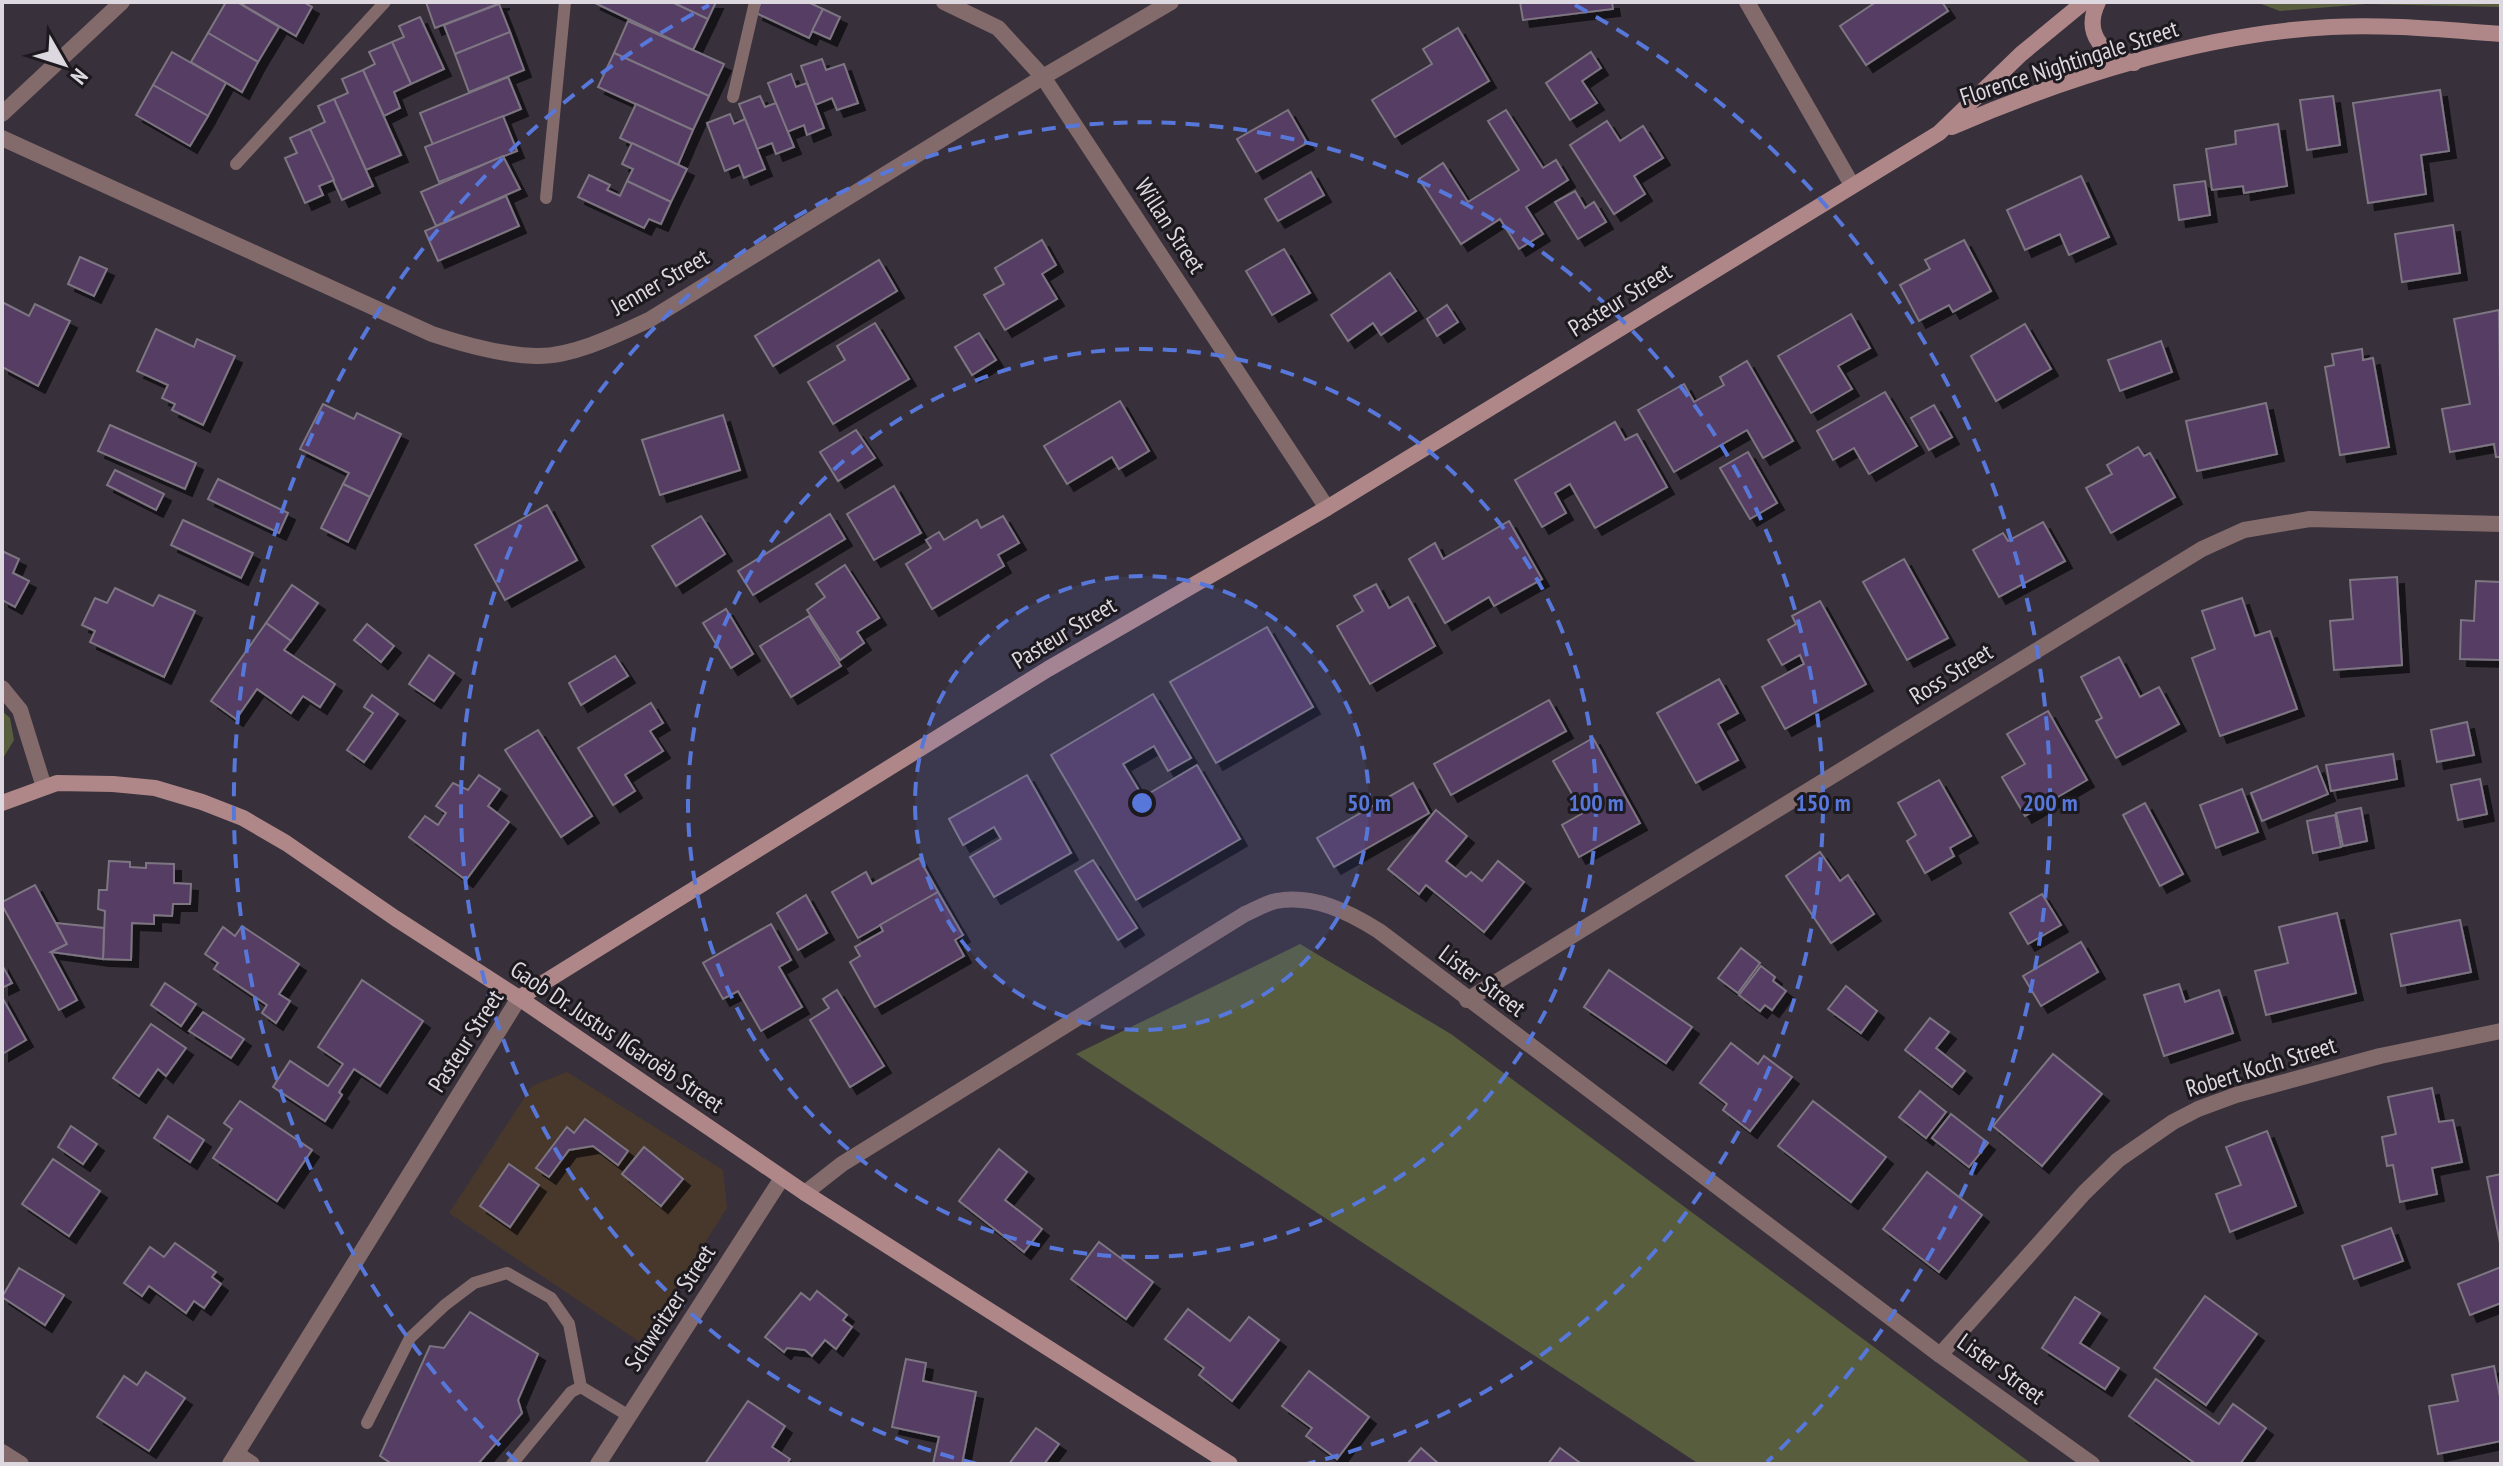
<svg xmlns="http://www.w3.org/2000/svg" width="2503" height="1466" viewBox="0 0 2503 1466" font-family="'PT Sans Narrow',sans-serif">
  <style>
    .education { fill: #48382c }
    .green { fill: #575d3d }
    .building { fill: #553c63; stroke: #7d7682; stroke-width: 2; filter: url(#shadow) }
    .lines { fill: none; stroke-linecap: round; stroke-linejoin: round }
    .lane { stroke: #836a6b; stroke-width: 12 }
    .street { stroke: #836a6b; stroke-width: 16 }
    .secondary { stroke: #af8789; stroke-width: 16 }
    .ring { fill: none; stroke: #5777da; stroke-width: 4; stroke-dasharray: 14 10 }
    .labels { text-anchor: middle; stroke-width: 6; stroke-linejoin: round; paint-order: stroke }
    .street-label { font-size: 24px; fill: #ddd8df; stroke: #1d1a1f }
    .centre { fill: #5777da; stroke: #1d1a1f; stroke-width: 4 }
    .ring-label { font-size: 24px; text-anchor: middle; font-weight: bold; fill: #5777da; stroke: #1d1a1f; stroke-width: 6; stroke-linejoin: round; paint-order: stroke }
  </style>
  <defs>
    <filter id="shadow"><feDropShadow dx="7" dy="7" stdDeviation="0" flood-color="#0009"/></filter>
  </defs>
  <rect width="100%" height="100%" fill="#38313b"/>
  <polygon class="education" points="567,1072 723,1170 727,1208 641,1343 449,1213 532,1086"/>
  <g class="green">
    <polygon points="2256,2 2501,2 2501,7 2367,4 2280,11"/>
    <polygon points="2,711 10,718 14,740 2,760"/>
    <polygon points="1300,944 1451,1034 2032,1464 1699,1464 1076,1054"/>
  </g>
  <g class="building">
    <polygon points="226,2 237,2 279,27 258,62 208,33"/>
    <polygon points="245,2 303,2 312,7 296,36 243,5"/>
    <polygon points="426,2 503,2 435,28"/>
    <polygon points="593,2 672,2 708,19 693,50"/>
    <polygon points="672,2 716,2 708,19"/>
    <polygon points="761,2 808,2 823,9 809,38 756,13"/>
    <polygon points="1520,2 1612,2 1613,9 1523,20"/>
    <polygon points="1876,2 1942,2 1948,11 1866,65 1840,26"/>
    <polygon points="499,4 510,32 455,54 444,25"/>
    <polygon points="823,9 840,17 830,39 812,31"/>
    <polygon points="420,17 444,69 411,84 392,42 404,37 399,26"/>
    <polygon points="628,21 724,64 709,96 614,53"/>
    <polygon points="1458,28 1489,81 1395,137 1372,100 1432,64 1423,49"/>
    <polygon points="510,32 524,70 469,92 455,54"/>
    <polygon points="208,33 258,62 242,92 191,62"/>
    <polygon points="392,42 411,84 394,92 400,108 384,116 363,70 375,64 369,52"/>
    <polygon points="172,52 226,83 208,116 153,85"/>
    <polygon points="1591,52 1601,68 1582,81 1597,103 1570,120 1546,83"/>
    <polygon points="614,53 709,96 693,130 598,87"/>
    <polygon points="822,59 826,70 844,64 858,103 837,110 832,98 815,105 801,66"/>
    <polygon points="363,70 401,155 366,170 334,99 348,93 342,79"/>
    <polygon points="791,74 796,87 807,83 824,128 807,135 804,125 787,132 768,83"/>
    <polygon points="508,77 521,109 433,145 420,113"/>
    <polygon points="153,85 208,116 190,146 136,115"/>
    <polygon points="2440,90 2449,151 2421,155 2426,194 2368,203 2353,103"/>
    <polygon points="760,96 765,107 776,103 794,147 776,154 772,143 757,149 739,104"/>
    <polygon points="2333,96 2340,145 2307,150 2300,100"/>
    <polygon points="334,99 373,186 342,200 310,129 325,122 318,106"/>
    <polygon points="636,104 693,130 678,165 620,138"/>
    <polygon points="1288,110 1307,143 1256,172 1237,139"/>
    <polygon points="1506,110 1543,168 1556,160 1568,180 1526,207 1543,234 1519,249 1500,219 1461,244 1419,179 1443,163 1468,202 1519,170 1488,121"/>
    <polygon points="730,114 734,124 745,119 765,169 744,178 739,165 725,171 707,123"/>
    <polygon points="503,116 517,151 439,182 425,147"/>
    <polygon points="1607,121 1620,141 1643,126 1663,158 1634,176 1645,194 1614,214 1570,145"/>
    <polygon points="2278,124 2287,186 2244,193 2243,186 2212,190 2206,149 2236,144 2235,131"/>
    <polygon points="310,129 334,180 319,186 323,195 305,203 285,158 297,153 290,138"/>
    <polygon points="632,143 687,169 671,202 627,181 633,169 622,164"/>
    <polygon points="503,156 520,189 436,226 421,192"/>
    <polygon points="1311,172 1324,195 1278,221 1265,199"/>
    <polygon points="589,175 610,185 607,190 620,196 627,181 671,202 661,224 649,219 644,228 578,197"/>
    <polygon points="2081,176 2109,237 2069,255 2060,234 2025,250 2007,210"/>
    <polygon points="2205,181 2210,215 2179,220 2174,185"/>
    <polygon points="1575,191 1585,208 1594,202 1606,222 1578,239 1555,202"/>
    <polygon points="506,196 519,226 438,261 425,231"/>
    <polygon points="2453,225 2460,273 2402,282 2395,234"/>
    <polygon points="1042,240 1056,265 1042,274 1057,299 1005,330 984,295 1004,284 995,268"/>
    <polygon points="1964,240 1991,291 1953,312 1949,305 1919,321 1900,285 1930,269 1925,260"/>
    <polygon points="1284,249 1310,293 1272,315 1246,271"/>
    <polygon points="80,257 107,269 94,296 68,284"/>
    <polygon points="879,260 897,291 773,366 755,336"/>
    <polygon points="1390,273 1416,311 1381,335 1373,323 1348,341 1331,315"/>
    <polygon points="2,302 29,316 35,304 70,321 38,386 2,367"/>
    <polygon points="1447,305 1458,322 1437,336 1427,319"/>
    <polygon points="2499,310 2501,457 2496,457 2494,444 2450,452 2442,409 2470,404 2454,319"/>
    <polygon points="1851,314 1870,348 1838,366 1852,389 1811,413 1778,356"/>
    <polygon points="875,323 909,379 833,424 808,382 845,360 837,346"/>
    <polygon points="2025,324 2051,369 1996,401 1971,356"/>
    <polygon points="156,329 194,347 197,339 235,356 203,425 172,410 175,404 162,398 168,385 137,371"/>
    <polygon points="979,333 996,360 972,375 955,347"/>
    <polygon points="2161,341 2172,372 2120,391 2108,360"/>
    <polygon points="2362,349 2363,360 2373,358 2389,447 2340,455 2325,367 2334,365 2332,354"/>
    <polygon points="1747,361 1793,441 1763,458 1747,430 1674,472 1638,410 1684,384 1694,402 1724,385 1720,377"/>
    <polygon points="1885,392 1917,446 1869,474 1854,448 1833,460 1817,431"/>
    <polygon points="1120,401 1149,451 1119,469 1112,457 1067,484 1044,446"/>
    <polygon points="2266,403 2277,454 2197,471 2186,421"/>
    <polygon points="323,404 354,419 357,413 401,434 370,497 343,484 349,473 300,449"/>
    <polygon points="1934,405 1952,437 1929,450 1911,418"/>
    <polygon points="723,415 740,470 660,495 642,440"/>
    <polygon points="1615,422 1625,440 1637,434 1667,487 1595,528 1570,484 1555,493 1566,513 1542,527 1515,480"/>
    <polygon points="110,425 196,463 185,489 98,451"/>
    <polygon points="856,430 875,458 838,481 820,452"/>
    <polygon points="2138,447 2144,456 2150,453 2175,497 2111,533 2086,488 2112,474 2107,465"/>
    <polygon points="1748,452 1777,503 1750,519 1720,468"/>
    <polygon points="115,470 164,494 156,510 107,485"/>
    <polygon points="218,479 288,513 279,533 208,499"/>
    <polygon points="343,484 370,497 348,542 321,528"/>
    <polygon points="894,486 921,533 874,560 847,514"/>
    <polygon points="547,505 577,560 505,600 475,545"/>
    <polygon points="830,514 845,539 753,595 738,571"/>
    <polygon points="701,516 725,554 676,586 652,546"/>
    <polygon points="1003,516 1019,543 998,555 1004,566 932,609 906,564 931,548 926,540 939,532 944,540 977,520 981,528"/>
    <polygon points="183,520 253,553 241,578 171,545"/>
    <polygon points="1509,521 1542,579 1494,606 1489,597 1445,623 1409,559 1435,543 1443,559"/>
    <polygon points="2043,522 2065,561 1999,597 1973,550 2003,533 2008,541"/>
    <polygon points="2,551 19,559 13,573 29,581 15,607 2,600"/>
    <polygon points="1904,559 1948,638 1907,660 1863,582"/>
    <polygon points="845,565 879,618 857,632 864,643 840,660 807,610 825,597 816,584"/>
    <polygon points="2397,577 2402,665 2334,670 2330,621 2353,619 2350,580"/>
    <polygon points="2476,581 2501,582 2501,660 2460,659 2461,620 2474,621"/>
    <polygon points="1376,584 1389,608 1408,597 1435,646 1370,684 1337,626 1363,611 1354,596"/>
    <polygon points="292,585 318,603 291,641 266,623"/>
    <polygon points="115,588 153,606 159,595 195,611 164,677 90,642 95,631 82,625 95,598 107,603"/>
    <polygon points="2242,598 2255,636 2270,631 2297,709 2220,736 2192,658 2215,649 2202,611"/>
    <polygon points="1820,601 1866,684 1785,729 1762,687 1804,664 1800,655 1782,665 1768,640 1796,624 1792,616"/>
    <polygon points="726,609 753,654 731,668 703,623"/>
    <polygon points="809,616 841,666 791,697 760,646"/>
    <polygon points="266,623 291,641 284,650 335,684 320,707 303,696 291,713 257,689 236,719 211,701"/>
    <polygon points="367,624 394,646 381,662 354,640"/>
    <polygon points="1267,627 1313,707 1216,763 1170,682"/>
    <polygon points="429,655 454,673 434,701 409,684"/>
    <polygon points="615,656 628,676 581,705 569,683"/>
    <polygon points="2119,657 2140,697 2159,687 2179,724 2116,758 2096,721 2102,718 2081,677"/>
    <polygon points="1719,679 1738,713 1718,724 1738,760 1696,783 1657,713"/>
    <polygon points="1153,694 1191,758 1168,771 1154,746 1123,764 1143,797 1197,765 1240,839 1136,900 1051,755"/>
    <polygon points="372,695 398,714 364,762 347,750 373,713 364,707"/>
    <polygon points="1549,700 1566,731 1451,795 1434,764"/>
    <polygon points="651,703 663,723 650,731 663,751 625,775 635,791 613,805 578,748"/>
    <polygon points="2048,711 2087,780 2025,816 2002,777 2025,764 2007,734"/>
    <polygon points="2467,722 2474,755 2437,762 2431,730"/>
    <polygon points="538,730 592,816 561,837 505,750"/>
    <polygon points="1593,738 1640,823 1579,857 1562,825 1583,813 1553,761"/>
    <polygon points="2393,754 2397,779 2331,791 2326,765"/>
    <polygon points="2317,766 2328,794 2262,821 2251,793"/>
    <polygon points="479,775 500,789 488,806 509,822 466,880 409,837 425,816 438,825 446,813 436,806 453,783 468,790"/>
    <polygon points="1027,775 1071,853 994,897 970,857 1001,839 994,827 963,845 949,819"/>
    <polygon points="2480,779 2487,814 2458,820 2451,785"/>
    <polygon points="1939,780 1971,836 1950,848 1954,856 1925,873 1907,841 1916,835 1898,803"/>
    <polygon points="1413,783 1429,813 1334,867 1317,838"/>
    <polygon points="2242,789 2258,832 2216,848 2200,805"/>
    <polygon points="2145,803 2183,874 2160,886 2123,815"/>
    <polygon points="2361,808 2367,841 2343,846 2336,813"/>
    <polygon points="1436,810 1467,836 1446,861 1466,877 1471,872 1482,881 1498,861 1524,882 1484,932 1426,885 1419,894 1388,869"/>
    <polygon points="2335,815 2341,847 2313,853 2307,821"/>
    <polygon points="1820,852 1840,881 1848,875 1874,914 1831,943 1786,876"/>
    <polygon points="919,858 938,892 858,938 832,892 866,872 872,884"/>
    <polygon points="1093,860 1137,928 1118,940 1075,871"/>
    <polygon points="109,861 130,862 130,867 146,868 146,863 174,864 174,883 191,884 190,904 173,904 172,916 154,915 154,924 132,923 131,960 103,959 105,911 98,909 99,890 107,890"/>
    <polygon points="35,885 67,944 51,952 77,1000 59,1010 2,905 2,902"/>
    <polygon points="938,892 963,935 955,940 964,956 875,1007 850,962 860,956 855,947 883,931 880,925"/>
    <polygon points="2042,894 2061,925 2028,944 2010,913"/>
    <polygon points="806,895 827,933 798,950 777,913"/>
    <polygon points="2337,913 2356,993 2266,1015 2255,971 2288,963 2279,927"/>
    <polygon points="2460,920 2471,972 2401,986 2391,934"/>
    <polygon points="56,923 104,928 103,959 51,952 67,944"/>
    <polygon points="771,924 791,960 779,967 802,1007 761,1031 738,991 723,999 703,963"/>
    <polygon points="242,926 299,964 279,994 290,1001 276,1023 262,1013 267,1005 214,969 218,963 205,954 223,927 235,936"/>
    <polygon points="2081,942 2098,972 2041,1006 2023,976"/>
    <polygon points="1741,948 1760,963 1738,993 1718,978"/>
    <polygon points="2,965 12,983 2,988"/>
    <polygon points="1761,966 1775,977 1773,981 1786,991 1772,1010 1765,1005 1760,1011 1739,995"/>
    <polygon points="1609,970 1692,1027 1666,1063 1584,1007"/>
    <polygon points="362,980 423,1021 380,1086 354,1069 339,1092 342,1095 325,1121 273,1087 290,1061 328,1086 343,1064 318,1047"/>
    <polygon points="165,983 196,1004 181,1026 151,1005"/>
    <polygon points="2179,984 2185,1002 2219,990 2233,1033 2164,1056 2144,995"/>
    <polygon points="1846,986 1877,1011 1861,1033 1828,1009"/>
    <polygon points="837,990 884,1066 850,1087 810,1020 829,1008 823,999"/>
    <polygon points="2,997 26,1040 2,1054"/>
    <polygon points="203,1012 244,1039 231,1058 189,1031"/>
    <polygon points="1930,1018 1949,1032 1936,1048 1965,1071 1952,1087 1905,1050"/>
    <polygon points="151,1024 186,1048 166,1076 158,1069 139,1096 113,1078"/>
    <polygon points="1731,1043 1758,1064 1764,1056 1792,1077 1750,1131 1723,1110 1727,1104 1700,1083"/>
    <polygon points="2053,1054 2102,1094 2042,1166 1993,1126"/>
    <polygon points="2432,1088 2439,1122 2453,1120 2462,1162 2432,1168 2437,1194 2400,1202 2393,1165 2387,1166 2382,1137 2396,1134 2388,1097"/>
    <polygon points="1920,1091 1946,1112 1926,1138 1899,1117"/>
    <polygon points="240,1101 312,1150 277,1201 213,1158 232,1129 224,1123"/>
    <polygon points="1813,1101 1886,1157 1851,1202 1778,1146"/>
    <polygon points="1951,1114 1988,1143 1969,1167 1932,1138"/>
    <polygon points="168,1116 204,1140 190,1162 154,1138"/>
    <polygon points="585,1119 628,1151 618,1165 593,1146 569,1150 549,1177 536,1168 567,1127 574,1133"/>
    <polygon points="71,1126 97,1144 83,1164 58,1147"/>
    <polygon points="2267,1131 2296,1206 2230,1232 2216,1194 2241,1185 2226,1147"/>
    <polygon points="644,1147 683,1179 661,1206 622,1174"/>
    <polygon points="999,1149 1027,1172 1005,1200 1042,1229 1024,1252 959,1201"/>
    <polygon points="53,1159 100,1191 69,1236 22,1204"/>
    <polygon points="509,1164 539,1185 510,1227 480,1206"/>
    <polygon points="1927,1172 1982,1215 1939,1272 1883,1229"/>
    <polygon points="2501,1174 2501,1248 2487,1177"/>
    <polygon points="2391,1228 2403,1261 2354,1279 2342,1246"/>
    <polygon points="1099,1242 1153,1282 1126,1319 1071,1279"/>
    <polygon points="175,1243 216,1272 212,1277 221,1284 204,1308 194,1301 186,1313 149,1286 142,1296 124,1283 150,1247 164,1257"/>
    <polygon points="2501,1267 2501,1303 2470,1315 2458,1284"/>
    <polygon points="19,1268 64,1295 45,1325 2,1297"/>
    <polygon points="817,1291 847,1315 843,1320 852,1327 836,1349 825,1340 812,1356 805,1350 787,1348 784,1352 765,1337 801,1293 810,1300"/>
    <polygon points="2205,1296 2257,1334 2206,1405 2154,1368"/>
    <polygon points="2075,1297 2100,1313 2080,1343 2119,1368 2105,1389 2042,1348"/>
    <polygon points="1188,1309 1230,1341 1249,1317 1279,1340 1232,1401 1199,1375 1204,1368 1165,1339"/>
    <polygon points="470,1312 538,1354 518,1400 522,1413 478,1464 392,1464 380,1456 430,1346 444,1348"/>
    <polygon points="906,1359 926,1363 923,1381 976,1392 962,1464 933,1464 939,1437 892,1427"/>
    <polygon points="2494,1366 2501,1402 2501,1441 2438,1454 2429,1406 2458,1401 2452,1375"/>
    <polygon points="1309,1371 1369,1417 1337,1459 1306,1436 1312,1428 1282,1406"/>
    <polygon points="146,1372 185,1398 149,1451 97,1417 124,1376 137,1385"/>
    <polygon points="2156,1379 2219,1424 2233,1404 2266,1428 2240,1464 2196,1464 2129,1416"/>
    <polygon points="748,1401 785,1426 772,1447 790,1459 787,1464 705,1464"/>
    <polygon points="1036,1428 1059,1444 1044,1464 1009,1464"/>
    <polygon points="1421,1448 1439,1464 1407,1464"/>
    <polygon points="1560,1448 1579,1462 1578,1464 1548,1464"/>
  </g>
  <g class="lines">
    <g class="lane">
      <polyline points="733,97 755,2"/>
      <polyline points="236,164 385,2"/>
      <polyline points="546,198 565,2"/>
      <polyline points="367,1423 410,1338 445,1305 474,1283 507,1273 551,1298 569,1324 581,1387"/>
      <polyline points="512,1464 571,1392 581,1387 629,1416"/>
    </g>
    <g class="street">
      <polyline points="944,2 998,28 1043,77 1327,508"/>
      <polyline points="1747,2 1852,185"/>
      <polyline points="2,114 122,2"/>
      <path d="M 2,138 L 432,334 C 465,345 502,355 536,356 C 572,357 617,335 649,320 L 1043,77 L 1171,2"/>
      <polyline points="2,688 20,710 44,787"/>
      <polyline points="1467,1000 2202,549 2244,530 2310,519 2501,524"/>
      <path d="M 805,1193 L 842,1164 L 1245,914 C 1255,910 1266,903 1276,901 C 1313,894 1349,912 1379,931 L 1940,1355 L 2092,1464"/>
      <polyline points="1940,1355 2084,1193 2118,1160 2173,1122 2198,1109 2236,1095 2380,1056 2501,1031"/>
      <polyline points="2,1452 21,1464"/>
      <polyline points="237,1454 252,1464"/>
      <polyline points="230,1464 519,998"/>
      <polyline points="598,1464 782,1178"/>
    </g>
    <g class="secondary">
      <path d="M 2098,2 C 2082,35 2104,55 2134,63"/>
      <path d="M 1952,127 C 2066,77 2206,33 2331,27 C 2388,24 2445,30 2501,34"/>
      <polyline points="2,803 57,783 113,784 155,788 202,802 243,818 286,843 395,918 519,998 805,1193 1230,1464"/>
      <polyline points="519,998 1048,669 1327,508 1939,133 2021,54 2084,2"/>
    </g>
  </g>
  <circle cx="1142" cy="803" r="227" fill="#5777da" fill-opacity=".12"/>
  <g class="ring">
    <circle cx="1142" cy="803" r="227"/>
    <circle cx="1142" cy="803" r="454"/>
    <path d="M977 1464A681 681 0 1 1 1307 1464"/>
    <path d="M517 1462A908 908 0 0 1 709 5M1575 5A908 908 0 0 1 1767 1462"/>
  </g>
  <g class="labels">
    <g class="street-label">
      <text transform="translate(2069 63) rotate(-18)" y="8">Florence Nightingale Street</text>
      <text transform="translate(1170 226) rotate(57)" y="8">Willan Street</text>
      <text transform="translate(660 282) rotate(-30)" y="8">Jenner Street</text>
      <text transform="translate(1620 300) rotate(-32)" y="8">Pasteur Street</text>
      <text transform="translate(1064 633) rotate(-31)" y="8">Pasteur Street</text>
      <text transform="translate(1951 674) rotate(-32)" y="8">Ross Street</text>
      <text transform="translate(1482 981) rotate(37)" y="8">Lister Street</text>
      <text transform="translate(617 1037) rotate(34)" y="8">Gaob Dr. Justus ǁGaroëb Street</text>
      <text transform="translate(466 1041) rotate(-57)" y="8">Pasteur Street</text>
      <text transform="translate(2261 1067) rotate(-17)" y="8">Robert Koch Street</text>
      <text transform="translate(670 1308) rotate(-57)" y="8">Schweitzer Street</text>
      <text transform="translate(2001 1369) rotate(36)" y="8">Lister Street</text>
    </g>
  </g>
  <circle cx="1142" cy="803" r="12" class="centre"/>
  <g class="ring-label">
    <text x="1369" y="811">50 m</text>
    <text x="1596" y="811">100 m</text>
    <text x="1823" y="811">150 m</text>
    <text x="2050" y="811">200 m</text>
  </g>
  <rect width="2503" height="1466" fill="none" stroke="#ddd8df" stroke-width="8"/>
  <g transform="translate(64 64) rotate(129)" stroke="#1d1a1f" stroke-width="6" paint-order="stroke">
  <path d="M0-6L14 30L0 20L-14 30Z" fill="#ddd8df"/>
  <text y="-12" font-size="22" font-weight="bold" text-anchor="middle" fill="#ddd8df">N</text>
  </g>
</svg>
